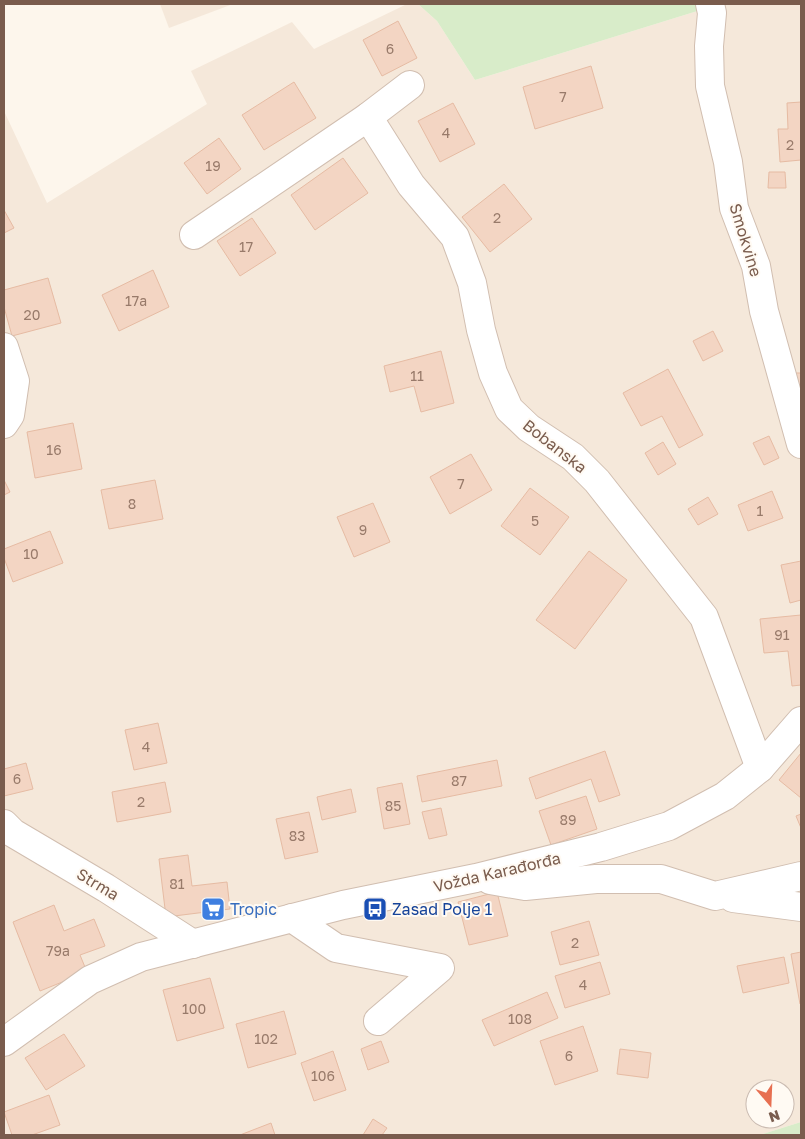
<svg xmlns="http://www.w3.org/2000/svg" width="805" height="1139" viewBox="0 0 805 1139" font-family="'Golos Text',sans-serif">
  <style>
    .residential { fill: #f5e8da; fill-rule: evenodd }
    .green { fill: #d8ecc9 }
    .building { fill: #f3d5c3; stroke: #e6bba3 }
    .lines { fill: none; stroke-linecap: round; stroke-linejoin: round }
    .minor-casing { stroke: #d1beb0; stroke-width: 30 }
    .minor { stroke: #fff; stroke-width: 28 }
    .labels { text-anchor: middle; stroke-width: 4; stroke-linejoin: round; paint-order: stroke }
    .number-label { font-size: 14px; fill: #987a6a }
    .street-label { font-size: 16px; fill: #7a5c4d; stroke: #fffaf3 }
    .shop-label { font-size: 16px; fill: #366cbe; stroke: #fffaf3; text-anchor: start }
    .transit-label { font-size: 16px; fill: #164399; stroke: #fffaf3; text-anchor: start }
  </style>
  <rect width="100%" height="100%" fill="#fdf6ec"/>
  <g class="residential">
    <polygon points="160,4 233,4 169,28"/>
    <path d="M 407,4 L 418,4 L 437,21 L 475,80 L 720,4 L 801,4 L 801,1122 L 760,1135 L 4,1135 L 4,111 L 47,203 L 207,104 L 191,71 L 292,22 L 314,49 ZM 755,1089 L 785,1089 L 785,1119 L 755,1119 Z"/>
  </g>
  <g class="green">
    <polygon points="418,4 720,4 475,80 437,21"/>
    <polygon points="801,1122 801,1135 760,1135"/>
  </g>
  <g class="building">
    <polygon points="398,21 417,58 382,76 363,40"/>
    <polygon points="591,66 603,108 535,129 523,87"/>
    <polygon points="294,82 316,118 264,150 242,115"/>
    <polygon points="801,102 801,160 780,162 778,129 788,129 787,103"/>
    <polygon points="453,103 475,144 440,162 418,121"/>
    <polygon points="219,138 241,169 207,194 184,163"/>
    <polygon points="343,158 368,193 315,230 291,195"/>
    <polygon points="769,172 785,172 786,188 768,188"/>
    <polygon points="504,184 532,219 490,252 462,217"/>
    <polygon points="4,210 14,228 4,233"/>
    <polygon points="252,218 276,253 240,276 217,241"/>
    <polygon points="153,270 169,307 119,331 102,295"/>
    <polygon points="48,278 61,323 12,336 4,307 4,290"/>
    <polygon points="713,331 723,351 703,361 693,341"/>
    <polygon points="441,351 454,403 421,412 414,386 390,392 384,366"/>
    <polygon points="668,369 703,435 679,448 662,416 641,426 623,393"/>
    <polygon points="796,373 801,373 801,397 798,398"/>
    <polygon points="73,423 82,469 35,478 27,432"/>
    <polygon points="769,436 779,458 764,465 753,443"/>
    <polygon points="663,442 676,464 658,475 645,453"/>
    <polygon points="471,454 492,490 450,514 430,477"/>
    <polygon points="4,480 10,492 4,495"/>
    <polygon points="155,480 163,519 109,529 101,490"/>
    <polygon points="530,488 569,517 540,555 501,526"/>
    <polygon points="772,491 783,518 748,531 738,505"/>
    <polygon points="708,497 718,514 698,525 688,509"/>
    <polygon points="373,503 390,542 354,557 337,517"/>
    <polygon points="50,531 63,563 13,582 4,558 4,549"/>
    <polygon points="589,551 627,580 575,649 536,620"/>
    <polygon points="801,561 801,600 790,603 781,565"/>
    <polygon points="801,615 801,685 792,686 788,651 764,653 760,619"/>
    <polygon points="158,723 167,763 134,770 125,730"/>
    <polygon points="605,751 620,795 599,802 591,779 536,799 529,778"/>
    <polygon points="801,753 801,798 779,780"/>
    <polygon points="497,760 502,786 422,802 417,776"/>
    <polygon points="26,763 33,789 4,796 4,769"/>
    <polygon points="165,782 171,812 117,822 112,792"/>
    <polygon points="402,783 410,824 384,829 377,788"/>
    <polygon points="351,789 356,812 322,820 317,797"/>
    <polygon points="586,796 597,829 551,845 539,811"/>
    <polygon points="441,808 447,835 429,839 422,812"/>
    <polygon points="309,812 318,852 285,859 276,819"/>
    <polygon points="801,814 801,828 796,816"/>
    <polygon points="188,855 192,886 227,882 230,909 166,917 159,859"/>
    <polygon points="497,892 508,936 469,945 458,902"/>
    <polygon points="54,905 64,931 94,919 105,946 80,955 87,972 40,991 13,922"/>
    <polygon points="589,921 599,955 560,965 551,932"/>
    <polygon points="801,952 801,1004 800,1004 791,954"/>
    <polygon points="784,957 789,983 743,993 737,966"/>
    <polygon points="600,962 610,994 565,1008 555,976"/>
    <polygon points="210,978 224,1028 177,1041 163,990"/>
    <polygon points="547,992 558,1018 494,1046 482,1020"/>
    <polygon points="284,1011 296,1054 248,1068 236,1024"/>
    <polygon points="583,1026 598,1071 555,1085 540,1041"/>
    <polygon points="64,1034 85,1066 46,1090 25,1058"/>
    <polygon points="381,1041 389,1062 368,1070 361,1049"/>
    <polygon points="620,1049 651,1053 648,1078 617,1074"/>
    <polygon points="333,1051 346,1090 314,1101 301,1063"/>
    <polygon points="49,1095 60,1125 32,1135 12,1135 4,1112"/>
    <polygon points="373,1119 387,1128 382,1135 363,1135"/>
    <polygon points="271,1123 275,1135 240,1135"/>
  </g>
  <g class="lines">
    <g class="minor-casing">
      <g id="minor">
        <polyline points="710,4 712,13 709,46 710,86 728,162 734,208 756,266 764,311 801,444"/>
        <polyline points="368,117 411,185 455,237 472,283 481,330 493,373 509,409 529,428 573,457 597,481 704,617 760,768"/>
        <polyline points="194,235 368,117 410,85"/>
        <polyline points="4,347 15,381 10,415 4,424"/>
        <polyline points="4,824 13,833 106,888 193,944"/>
        <polyline points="490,880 525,886 596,879 661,879 715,896 801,876"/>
        <polyline points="733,898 801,907"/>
        <polyline points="292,918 336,948 440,968 378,1021"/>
        <polyline points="4,1042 90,980 141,957 343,905 476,878 601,847 669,826 725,796 760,768 801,721"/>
      </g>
    </g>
    <use href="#minor" class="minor"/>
  </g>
  <defs>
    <g id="supermarket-square" transform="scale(1.25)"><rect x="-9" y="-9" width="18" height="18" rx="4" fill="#3f7fe0" stroke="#fffaf3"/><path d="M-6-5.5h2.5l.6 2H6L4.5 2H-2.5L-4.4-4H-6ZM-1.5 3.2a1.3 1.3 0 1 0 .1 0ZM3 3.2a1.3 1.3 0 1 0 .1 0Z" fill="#fff"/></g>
    <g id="bus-square" transform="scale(1.25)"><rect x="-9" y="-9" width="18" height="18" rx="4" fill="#1a4fb4" stroke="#fffaf3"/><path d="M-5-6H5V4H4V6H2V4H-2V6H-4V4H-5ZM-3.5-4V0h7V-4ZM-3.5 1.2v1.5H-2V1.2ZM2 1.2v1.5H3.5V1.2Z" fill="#fff"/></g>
  </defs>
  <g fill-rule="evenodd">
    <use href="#supermarket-square" x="213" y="909"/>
    <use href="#bus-square" x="375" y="909"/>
  </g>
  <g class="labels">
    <g class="number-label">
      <text x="390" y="54">6</text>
      <text x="563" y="102">7</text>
      <text x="446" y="138">4</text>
      <text x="790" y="150">2</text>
      <text x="213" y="171">19</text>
      <text x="497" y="223">2</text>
      <text x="246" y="252">17</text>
      <text x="136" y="306">17a</text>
      <text x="32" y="320">20</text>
      <text x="417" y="381">11</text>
      <text x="54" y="455">16</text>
      <text x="461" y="489">7</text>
      <text x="132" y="509">8</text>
      <text x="760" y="516">1</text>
      <text x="535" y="526">5</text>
      <text x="363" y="535">9</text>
      <text x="31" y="559">10</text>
      <text x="782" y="640">91</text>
      <text x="146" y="752">4</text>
      <text x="17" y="784">6</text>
      <text x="459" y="786">87</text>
      <text x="141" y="807">2</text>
      <text x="393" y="811">85</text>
      <text x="568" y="825">89</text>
      <text x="297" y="841">83</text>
      <text x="177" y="889">81</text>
      <text x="575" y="948">2</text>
      <text x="58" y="956">79a</text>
      <text x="583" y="990">4</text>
      <text x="194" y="1014">100</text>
      <text x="520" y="1024">108</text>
      <text x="266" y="1044">102</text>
      <text x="569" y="1061">6</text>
      <text x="323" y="1081">106</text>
    </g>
    <g class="street-label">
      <text transform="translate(746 240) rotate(73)" y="6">Smokvine</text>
      <text transform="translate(555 446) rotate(38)" y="6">Bobanska</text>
      <text transform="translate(497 872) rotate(-13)" y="6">Vožda Karađorđa</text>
      <text transform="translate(98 884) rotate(31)" y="6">Strma</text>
    </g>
    <g class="shop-label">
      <text x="230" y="915">Tropic</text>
    </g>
    <g class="transit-label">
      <text x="392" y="915">Zasad Polje 1</text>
    </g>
  </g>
  <rect width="805" height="1139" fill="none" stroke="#7a5c4d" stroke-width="10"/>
  <g transform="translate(770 1104) rotate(161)"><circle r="24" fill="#fffaf3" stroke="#cabbb1"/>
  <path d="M0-4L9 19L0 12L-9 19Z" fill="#e76f51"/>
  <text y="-8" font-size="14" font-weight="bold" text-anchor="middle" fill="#7a5c4d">N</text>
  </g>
</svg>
